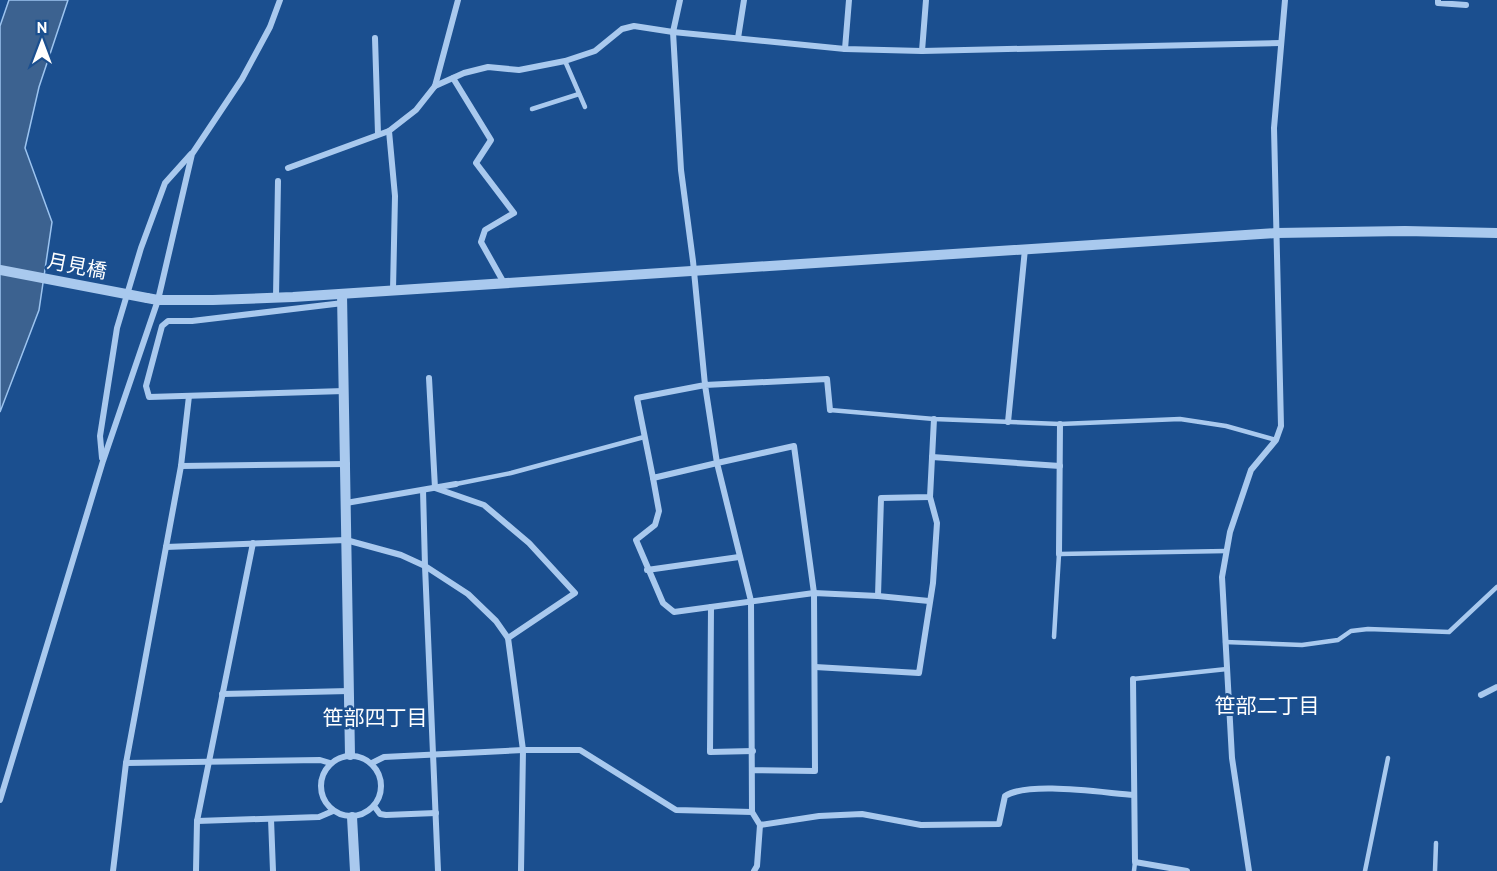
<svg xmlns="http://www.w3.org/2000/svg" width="1497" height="871" viewBox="0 0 1497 871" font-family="'PT Sans','Noto Sans JP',sans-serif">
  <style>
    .water { fill: #3c6290; stroke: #9cc4f0; stroke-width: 1.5 }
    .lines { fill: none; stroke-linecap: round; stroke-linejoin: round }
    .service { stroke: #a9c9ee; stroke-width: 4.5 }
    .minor { stroke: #a9c9ee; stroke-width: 6 }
    .tertiary { stroke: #a9c9ee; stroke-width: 10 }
    .tertiary-bridge { stroke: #a9c9ee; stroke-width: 10 }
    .labels { text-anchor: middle; stroke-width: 5; stroke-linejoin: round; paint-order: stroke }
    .street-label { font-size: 20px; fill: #fff; stroke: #1b4f8f }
    .neighbourhood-label { font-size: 21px; fill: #fff; stroke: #1b4f8f }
  </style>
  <rect width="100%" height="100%" fill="#1b4f8f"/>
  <polygon class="water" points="9,0 68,0 39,87 25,148 52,222 39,310 0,412 0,26"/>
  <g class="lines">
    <g class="service">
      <polyline points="565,61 585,107"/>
      <polyline points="532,109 579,94"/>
      <polyline points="830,410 934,419 1060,424 1180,419 1226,426 1276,440"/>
      <polyline points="456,484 511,473 644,437"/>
      <polyline points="1054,637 1059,554 1226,551"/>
      <polyline points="1225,642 1302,645 1338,640 1351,631 1368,629 1449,632 1497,587"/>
      <polyline points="1133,679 1227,669"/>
      <polyline points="1134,871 1135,862"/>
      <polyline points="1365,871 1388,758"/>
      <polyline points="1435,871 1436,843"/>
    </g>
    <g class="minor">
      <polyline points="680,0 673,32 681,170 693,261 705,385 717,463 653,478 637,398 705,385 827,379 830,410"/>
      <polyline points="1438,0 1438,3 1466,5"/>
      <polyline points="375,38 378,134"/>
      <polyline points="738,38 744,0"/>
      <polyline points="845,49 849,0"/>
      <polyline points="922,51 926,0"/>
      <polyline points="453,78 491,140 476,163 514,213 485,230 481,242 504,283"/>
      <polyline points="435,86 464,73 488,67 519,70 565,61 595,51 622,29 634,26 673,32 845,49 922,51 1281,43"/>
      <polyline points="288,168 389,131"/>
      <polyline points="393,290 395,196 389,131 416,110 435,86 458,0"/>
      <polyline points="276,297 278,181"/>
      <polyline points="343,303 192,321 168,321 162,326 146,386 149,397 344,391"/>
      <polyline points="429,378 435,488 484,505 529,543 575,593 508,638"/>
      <polyline points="1008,422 1025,249"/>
      <polyline points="932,457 1060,466"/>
      <polyline points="102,458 100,436 117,328 141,248 165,183 191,154"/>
      <polyline points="181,466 347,464"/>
      <polyline points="653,478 659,511 655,525 636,540 663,603 674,612 814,593 878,596 929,601"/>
      <polyline points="423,490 425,566 438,871"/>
      <polyline points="346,503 456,484"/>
      <polyline points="166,547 346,540 401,555 425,566 468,594 496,621 508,638 523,750 521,871"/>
      <polyline points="1059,554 1060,424"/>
      <polyline points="647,570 739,557"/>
      <polyline points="878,596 881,498 930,497 934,419"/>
      <polyline points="711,607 710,752 753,751"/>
      <polyline points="815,667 919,673 933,583 937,523 930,497"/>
      <polyline points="1133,679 1135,862 1187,871"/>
      <polyline points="222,694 349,691"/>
      <polyline points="1481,695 1497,687"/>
      <circle cx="351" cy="786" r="30"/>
      <polyline points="126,763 320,760 330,763"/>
      <polyline points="372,763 384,757 523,750 580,750 676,810 752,812 760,825 757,866 754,871"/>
      <polyline points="0,800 103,461 158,300 192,154 242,79 270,27 280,0"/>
      <polyline points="374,806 380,814 386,815 436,813"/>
      <polyline points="752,812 751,601 717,463 794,446 814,593 815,771 753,770"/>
      <polyline points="271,819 273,871"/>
      <polyline points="197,821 319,817 333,811"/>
      <path d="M 760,825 L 819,816 L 862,814 L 921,825 L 999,824 L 1005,796 C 1029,781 1104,793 1134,795"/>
      <polyline points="113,871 126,763 181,466 189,396"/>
      <polyline points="196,871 197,821 253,543"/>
      <polyline points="1249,871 1232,758 1222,577 1230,532 1251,470 1276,440 1281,426 1274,128 1285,0"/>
    </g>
    <g class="tertiary">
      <polyline points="342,294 350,755"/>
      <polyline points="147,298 158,300 213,300 293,297 1276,233 1405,231 1497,233"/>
      <polyline points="352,817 355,871"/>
    </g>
    <polyline class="tertiary-bridge" points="0,270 147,298"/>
  </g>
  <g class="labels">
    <g class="street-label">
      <text transform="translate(77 266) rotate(11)" y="7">月見橋</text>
    </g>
    <g class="neighbourhood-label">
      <text x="1267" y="713">笹部二丁目</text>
      <text x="375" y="725">笹部四丁目</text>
    </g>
  </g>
  <g transform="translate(42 42)" stroke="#1b4f8f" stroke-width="4.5" paint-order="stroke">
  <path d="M0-4.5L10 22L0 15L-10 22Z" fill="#ffffff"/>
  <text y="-9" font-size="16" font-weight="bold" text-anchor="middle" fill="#ffffff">N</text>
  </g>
</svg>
